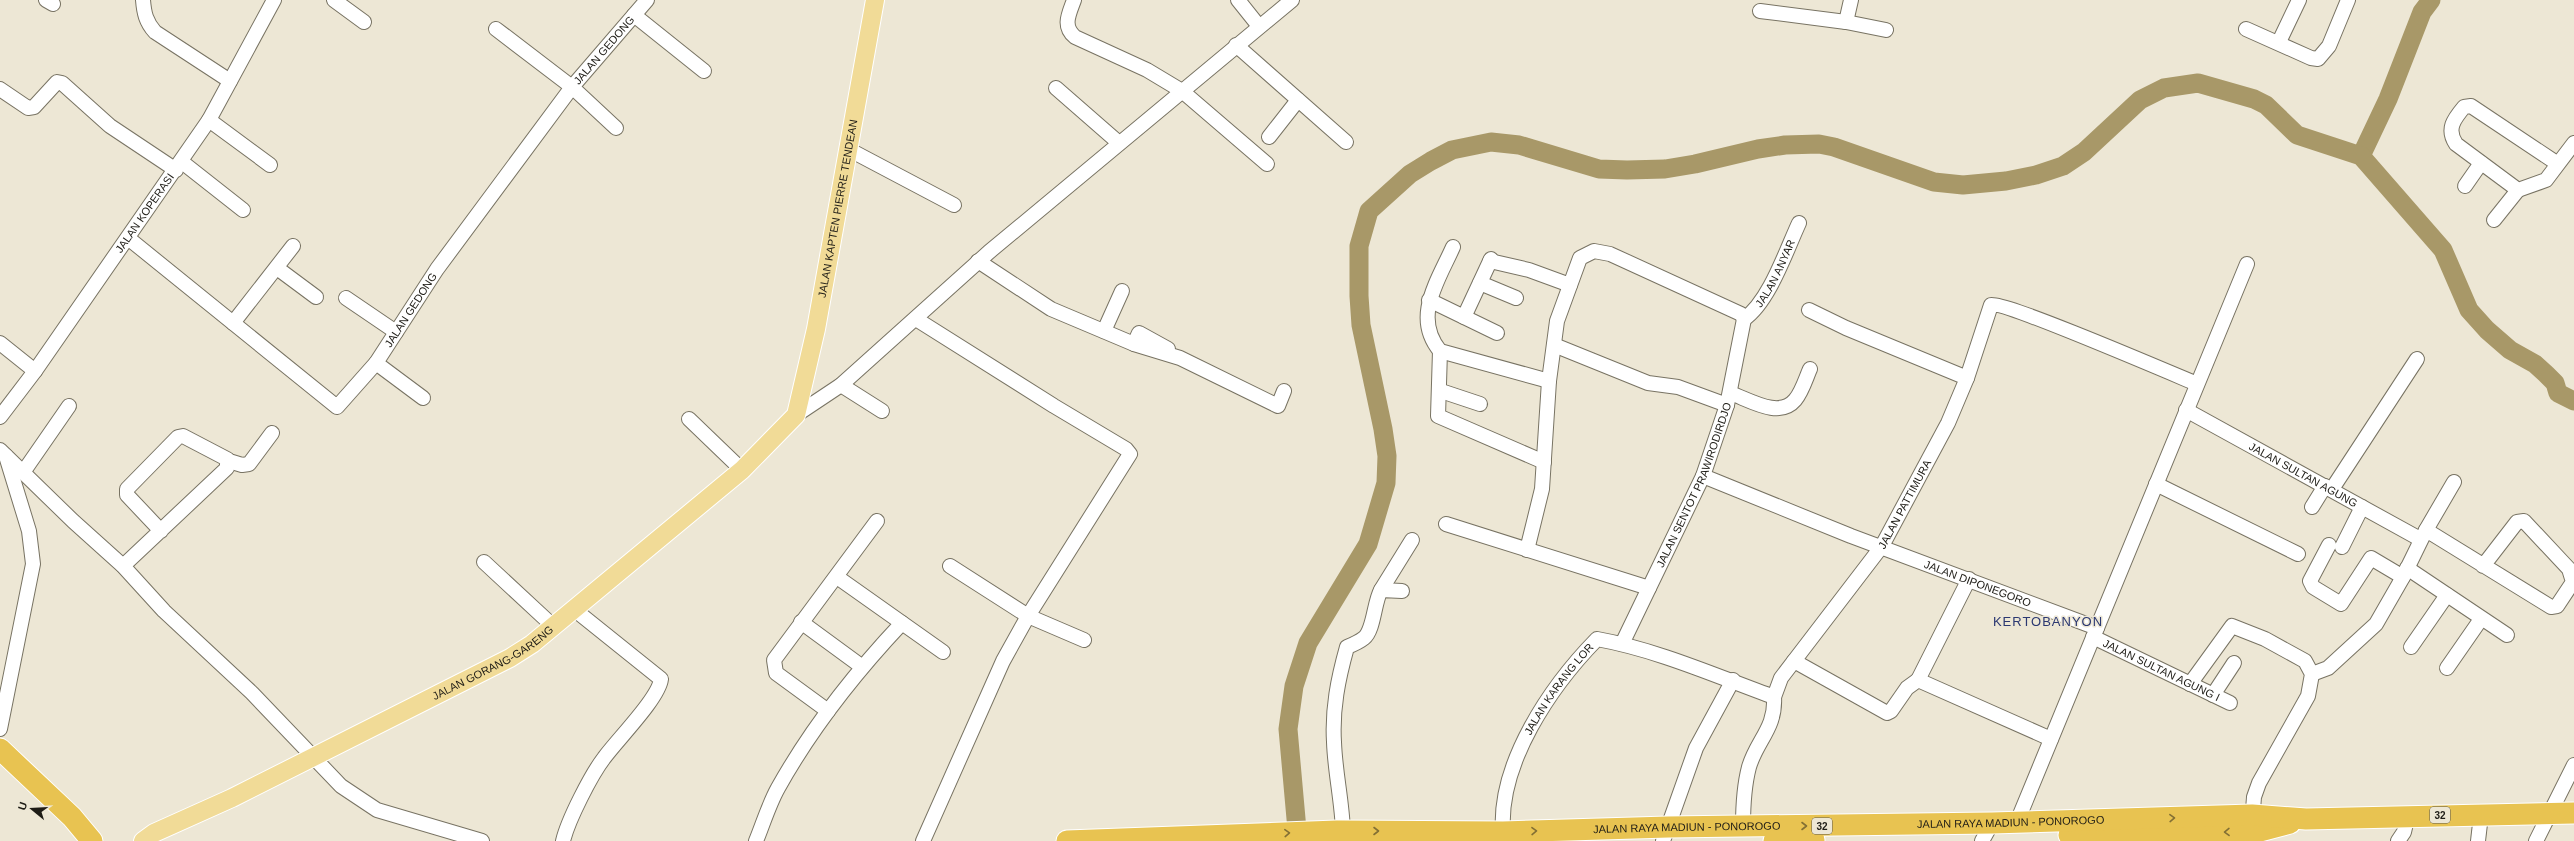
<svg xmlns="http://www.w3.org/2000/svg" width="2574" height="841" viewBox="0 0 2574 841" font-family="Helvetica,sans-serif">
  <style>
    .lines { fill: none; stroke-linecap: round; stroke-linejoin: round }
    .river { stroke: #a89868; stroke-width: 19 }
    .minor-casing { stroke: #787363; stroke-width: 16 }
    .major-casing { stroke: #fff; stroke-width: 20 }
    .highway-casing { stroke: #fff; stroke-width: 23 }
    .minor { stroke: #fff; stroke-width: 14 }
    .major { stroke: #f1db97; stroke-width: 18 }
    .highway { stroke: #e8c351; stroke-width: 21 }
    .oneway { stroke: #837034 }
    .labels { text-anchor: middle; stroke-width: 3; stroke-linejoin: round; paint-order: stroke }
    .shield { fill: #ede7d5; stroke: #5c594f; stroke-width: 1 }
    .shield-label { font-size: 10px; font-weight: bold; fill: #1e1c16 }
    .street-label { font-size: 11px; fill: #1e1c16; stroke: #ede7d5 }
    .quarter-label { font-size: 13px; letter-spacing: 1px; fill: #2b3871; stroke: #ede7d5 }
  </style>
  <rect width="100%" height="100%" fill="#ede7d5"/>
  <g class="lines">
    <g class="river">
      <polyline points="2361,156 2388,99 2422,12 2431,0"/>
      <polyline points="1298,841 1288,729 1294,686 1308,643 1368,544 1386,483 1387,456 1383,429 1361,325 1359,296 1359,246 1369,211 1410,174 1431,161 1452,150 1491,142 1519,145 1599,169 1627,170 1665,169 1695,164 1758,149 1785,145 1819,144 1834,147 1934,182 1963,185 2006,181 2036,175 2063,166 2084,152 2140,100 2164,88 2198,83 2254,99 2266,105 2297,135 2361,156 2443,250 2469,310 2487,330 2510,350 2535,364 2546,374 2555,383 2558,393 2574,401"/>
    </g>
    <g class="minor-casing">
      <g id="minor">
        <polyline points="46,0 53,4"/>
        <path d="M 143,0 C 144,13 146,22 155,32 L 230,81"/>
        <polyline points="334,0 364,22"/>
        <path d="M 1074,0 C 1069,14 1062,26 1075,37 L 1147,70 L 1182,91 L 1267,164"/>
        <polyline points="1238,0 1258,25"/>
        <polyline points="1760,11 1846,22 1886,30"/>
        <polyline points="634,15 704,71"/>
        <polyline points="1846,22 1851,0"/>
        <polyline points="496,29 572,87 616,128"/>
        <polyline points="2246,29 2311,58 2318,59 2329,46 2348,0"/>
        <polyline points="2279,42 2299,0"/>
        <polyline points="1236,45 1346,142"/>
        <polyline points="1056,88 1119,143"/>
        <polyline points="0,89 28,108 34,107 57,82 62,83 110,126 176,170"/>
        <polyline points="209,120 270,165"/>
        <polyline points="1269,137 1298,100"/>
        <polyline points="848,149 954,205"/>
        <polyline points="182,162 243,210"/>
        <path d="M 2558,164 L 2471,106 L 2464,107 C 2454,119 2446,129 2456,144 L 2518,190 L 2546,180 L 2549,176 L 2574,143"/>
        <polyline points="2465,186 2481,163"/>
        <polyline points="2494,220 2518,190"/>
        <path id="s1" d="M 128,238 L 337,407 L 376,363 L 437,269 L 572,87 L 647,0"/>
        <path d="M 1453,247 C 1438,281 1412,317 1440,351 L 1549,381"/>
        <polyline points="978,261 1051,309 1134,344 1180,358 1278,406 1284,391"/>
        <polyline points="1490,261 1529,270 1570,285"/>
        <polyline points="277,268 316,297"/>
        <polyline points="1480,283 1516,298"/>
        <polyline points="346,298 396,332"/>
        <polyline points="1429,300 1497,333"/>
        <polyline points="1809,310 1846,328 1967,378"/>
        <polyline points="1464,317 1491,259"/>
        <polyline points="916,319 1054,406 1126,449 1130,454 1028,616 1003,661 923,841"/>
        <path id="s2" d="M 1744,319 C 1769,302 1786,251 1799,223"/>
        <polyline points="233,323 293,246"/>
        <polyline points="1104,331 1122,291"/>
        <polyline points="0,343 35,371"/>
        <polyline points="1134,344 1139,333 1168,349"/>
        <polyline points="1554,345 1648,383 1678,387 1727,405"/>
        <polyline points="1440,351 1438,416 1544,462"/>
        <polyline points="376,363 423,398"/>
        <polyline points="841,385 882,411"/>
        <polyline points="1441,391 1480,404"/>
        <path d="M 1730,393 C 1750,400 1779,419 1795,400 C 1802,392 1806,378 1810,369"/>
        <path id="s3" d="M 2186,410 L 2420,539"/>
        <polyline points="796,415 841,385 989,252 1292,0"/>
        <path id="s4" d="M 0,417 L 35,371 L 209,120 L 274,0"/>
        <polyline points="689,419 742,470"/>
        <polyline points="0,450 73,521 123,566 164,611 252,693 341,786 377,810 482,841"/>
        <polyline points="229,461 242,465 249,464 272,433"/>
        <polyline points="24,471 69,406"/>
        <path id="s5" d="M 1703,476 L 1851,536 L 2097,628"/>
        <polyline points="2156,484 2298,554"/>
        <polyline points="2332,489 2417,359"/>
        <polyline points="2312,507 2325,486"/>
        <polyline points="1446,524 1649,588"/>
        <polyline points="2426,530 2454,482"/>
        <polyline points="2329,545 2310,581 2313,587 2341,604 2371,558 2403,577 2426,530 2551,607 2557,606 2573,582 2569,569 2524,521 2517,522 2483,566"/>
        <polyline points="2342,547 2362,507"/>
        <polyline points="1527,550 1542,489 1549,381 1557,321 1580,258 1594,251 1610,254 1741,314 1744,319"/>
        <polyline points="484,562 553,626"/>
        <polyline points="123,566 227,468 227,459 183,436 178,437 127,489 127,495 161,531"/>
        <polyline points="950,566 1028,616 1084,640"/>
        <polyline points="2407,568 2507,635"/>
        <polyline points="837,577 943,652"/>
        <polyline points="1381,590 1412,540"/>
        <polyline points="801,622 861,666"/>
        <path id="s6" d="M 2093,637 L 2230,703"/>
        <path id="s7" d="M 1622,644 L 1703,476 L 1727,405 L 1744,319"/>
        <polyline points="2411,647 2447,595"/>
        <polyline points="1794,661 1887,713 1891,711 1907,688 1918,680 2051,739"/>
        <polyline points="2447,668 2481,619"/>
        <polyline points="2312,674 2328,668 2376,624 2403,577"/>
        <polyline points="1918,680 1969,579"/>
        <polyline points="2190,684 2232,626 2265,639 2305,661 2312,674 2308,696 2259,783 2254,797 2252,823"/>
        <polyline points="2213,695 2234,663"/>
        <polyline points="828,711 776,673 774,660 877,521"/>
        <polyline points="0,729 33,564 29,531 6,456"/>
        <polyline points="2017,822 2247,264"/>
        <path d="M 1743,826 C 1743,806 1744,786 1749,767 C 1757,740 1776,728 1774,697"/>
        <path d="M 1343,831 C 1342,801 1335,772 1334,742 C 1332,709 1338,679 1347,647 C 1352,645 1359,642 1364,638 C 1374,630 1374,602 1381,590 L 1402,591"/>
        <path id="s8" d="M 1503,832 C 1498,763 1551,686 1597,639 C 1658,650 1716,676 1774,697 L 1781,678 L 1794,661 L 1882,546 L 1948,423 L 1967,378 L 1991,305 C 2003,301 2173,374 2197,384"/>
        <path d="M 563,841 C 568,820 591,775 604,758 C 617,740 659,698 661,679 L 575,610"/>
        <path d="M 756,841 C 763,824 769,804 778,788 C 812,727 855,673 902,623"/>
        <polyline points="1663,841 1696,748 1733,680"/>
        <polyline points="1982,841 1992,823"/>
        <polyline points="2398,841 2404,832 2408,815"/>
        <polyline points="2478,841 2481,815"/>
        <polyline points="2536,841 2574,765"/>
      </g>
    </g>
    <g class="major-casing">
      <g id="major">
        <path id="s9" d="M 143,841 L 154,833 L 232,798 L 510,658 L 532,644 L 742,470 L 796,415 L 816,329 L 875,0"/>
      </g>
    </g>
    <g class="highway-casing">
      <g id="highway">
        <polyline points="0,749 72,817 92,841"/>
        <polyline points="2069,835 2260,831 2290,823"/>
        <path id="s10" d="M 1067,841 L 1337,831 L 1503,832 L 1668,827 L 1992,823 L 2252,815 L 2306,819 L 2574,813"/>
        <polyline points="1774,841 1814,840"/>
      </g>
    </g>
    <use href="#minor" class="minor"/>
    <use href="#major" class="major"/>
    <use href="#highway" class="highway"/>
  </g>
  <defs><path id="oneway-chevron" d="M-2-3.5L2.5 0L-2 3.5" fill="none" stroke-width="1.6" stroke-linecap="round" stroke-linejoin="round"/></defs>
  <g class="oneway">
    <use href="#oneway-chevron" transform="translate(2172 818) rotate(-2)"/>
    <use href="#oneway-chevron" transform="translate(1804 826)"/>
    <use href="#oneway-chevron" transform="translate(1376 831)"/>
    <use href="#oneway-chevron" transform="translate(1534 831) rotate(-1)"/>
    <use href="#oneway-chevron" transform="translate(2227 832) rotate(179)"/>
    <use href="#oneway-chevron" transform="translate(1287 833) rotate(-3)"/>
  </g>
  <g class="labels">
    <g class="shield">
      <rect x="2430" y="807" width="20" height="16" rx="3"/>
      <rect x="1812" y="818" width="20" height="16" rx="3"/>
    </g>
    <g class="shield-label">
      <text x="2440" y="819">32</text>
      <text x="1822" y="830">32</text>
    </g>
    <g class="street-label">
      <text dy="4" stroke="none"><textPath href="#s1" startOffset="715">JALAN GEDONG</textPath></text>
      <text dy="4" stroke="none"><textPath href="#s9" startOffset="997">JALAN KAPTEN PIERRE TENDEAN</textPath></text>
      <text dy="4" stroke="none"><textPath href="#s4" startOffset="250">JALAN KOPERASI</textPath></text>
      <text dy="4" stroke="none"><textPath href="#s2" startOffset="56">JALAN ANYAR</textPath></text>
      <text dy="4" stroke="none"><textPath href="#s1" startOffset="391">JALAN GEDONG</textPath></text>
      <text dy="4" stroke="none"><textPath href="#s3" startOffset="134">JALAN SULTAN AGUNG</textPath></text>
      <text dy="4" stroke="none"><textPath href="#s7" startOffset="175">JALAN SENTOT PRAWIRODIRDJO</textPath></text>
      <text dy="4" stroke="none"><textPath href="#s8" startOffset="641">JALAN PATTIMURA</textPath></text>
      <text dy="4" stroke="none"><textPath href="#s5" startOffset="295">JALAN DIPONEGORO</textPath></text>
      <text dy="4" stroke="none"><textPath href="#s9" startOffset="393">JALAN GORANG-GARENG</textPath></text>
      <text dy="4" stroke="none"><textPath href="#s6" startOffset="76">JALAN SULTAN AGUNG I</textPath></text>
      <text dy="4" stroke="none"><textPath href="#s8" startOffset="157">JALAN KARANG LOR</textPath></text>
      <text dy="4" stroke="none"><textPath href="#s10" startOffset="944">JALAN RAYA MADIUN - PONOROGO</textPath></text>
      <text dy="4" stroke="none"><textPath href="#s10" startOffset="620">JALAN RAYA MADIUN - PONOROGO</textPath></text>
    </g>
    <g class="quarter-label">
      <text x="2048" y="626">KERTOBANYON</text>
    </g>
  </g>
  <g transform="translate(32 809) rotate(288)" stroke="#ede7d5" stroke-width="3" paint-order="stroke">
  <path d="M0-3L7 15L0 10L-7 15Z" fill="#1e1c16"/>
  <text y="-6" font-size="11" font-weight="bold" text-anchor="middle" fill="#1e1c16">U</text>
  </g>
</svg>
